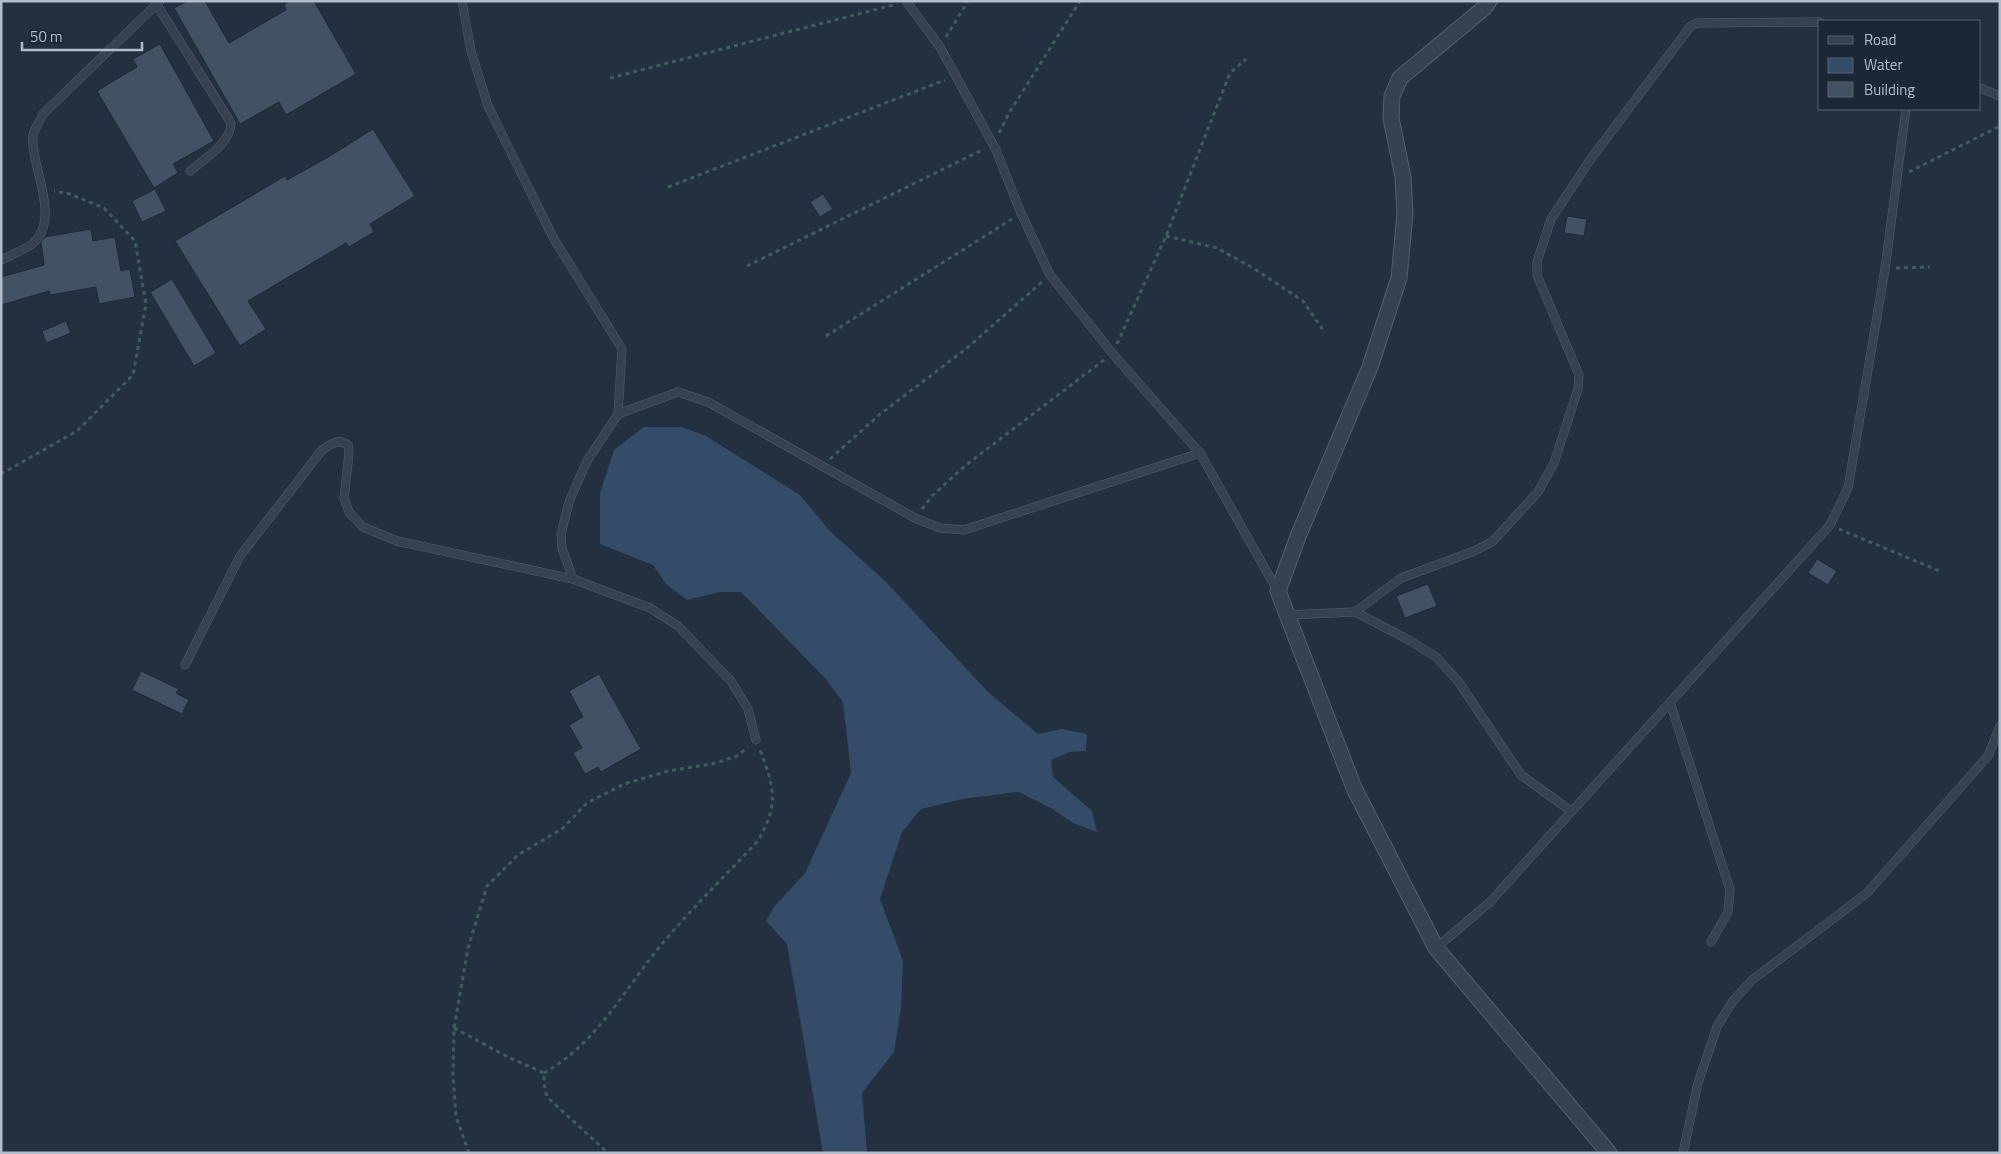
<svg xmlns="http://www.w3.org/2000/svg" width="2001" height="1154" viewBox="0 0 2001 1154" font-family="'Titillium Web',sans-serif">
  <style>
    .water { fill: #344c68 }
    .building { fill: #425264; stroke: #1d2936 }
    .lines { fill: none; stroke-linecap: round; stroke-linejoin: round }
    .lane-casing { stroke: #545f6d; stroke-width: 9 }
    .street-casing { stroke: #545f6d; stroke-width: 17 }
    .path { stroke: #425c5e; stroke-width: 3; stroke-dasharray: 4 4; stroke-linecap: butt }
    .lane { stroke: #36424f; stroke-width: 8 }
    .street { stroke: #36424f; stroke-width: 15 }
  </style>
  <rect width="100%" height="100%" fill="#223040"/>
  <polygon class="water" points="644,427 682,427 706,436 800,495 829,530 887,583 988,692 1038,734 1062,729 1087,734 1086,751 1070,752 1051,760 1053,777 1092,811 1097,832 1073,823 1051,808 1019,792 962,799 921,809 902,832 880,899 903,961 901,1008 894,1052 862,1093 867,1153 823,1153 787,944 766,921 774,907 805,873 851,773 843,702 825,678 741,592 720,592 687,600 666,584 653,565 600,544 600,493 614,450"/>
  <g class="building">
    <polygon points="187,1 205,1 229,43 286,10 284,5 290,1 314,1 356,74 286,115 279,102 240,124 174,8"/>
    <polygon points="160,44 214,141 173,164 178,173 154,188 97,91 137,67 133,59"/>
    <polygon points="373,129 415,196 370,224 374,232 349,247 346,243 248,301 266,329 240,346 175,241 285,176 287,180 330,156"/>
    <polygon points="155,189 166,211 142,222 132,201"/>
    <polygon points="823,194 833,209 820,217 810,202"/>
    <polygon points="1567,216 1587,219 1584,236 1564,233"/>
    <polygon points="91,229 93,241 115,237 121,271 130,269 135,297 99,304 96,287 50,295 49,291 1,305 1,277 44,265 41,242 45,237"/>
    <polygon points="172,279 216,353 194,366 150,292"/>
    <polygon points="66,321 71,333 46,343 42,331"/>
    <polygon points="1817,559 1837,571 1828,585 1808,573"/>
    <polygon points="1428,584 1437,606 1405,618 1396,596"/>
    <polygon points="141,671 179,689 176,693 189,700 182,714 132,690"/>
    <polygon points="599,674 641,749 601,772 598,767 585,774 573,753 582,748 569,725 583,717 569,691"/>
  </g>
  <g class="lines">
    <g class="lane-casing">
      <g id="lane">
        <polyline points="462,1 471,51 488,106 554,239 622,349 618,414 587,461 569,502 561,534 562,548 573,579"/>
        <polyline points="906,1 940,47 996,150 1021,213 1050,275 1113,354 1200,453 1277,590"/>
        <path d="M 157,5 L 231,123 C 231,143 204,159 190,171"/>
        <polyline points="1980,88 2000,96"/>
        <path d="M 1,260 C 11,255 24,250 32,244 C 63,219 29,163 33,135 C 35,128 40,121 43,114 L 160,1"/>
        <polyline points="618,414 678,392 708,402 915,518 940,528 964,530 1200,453"/>
        <polyline points="1355,612 1401,578 1472,552 1492,542 1538,492 1554,463 1578,389 1579,375 1537,275 1537,262 1551,219 1590,160 1690,27 1697,23 1820,22"/>
        <polyline points="1286,615 1355,612 1409,640 1436,657 1458,681 1521,775 1571,811"/>
        <path d="M 185,665 L 240,556 L 322,450 C 331,444 338,438 348,445 L 349,453 L 344,498 L 349,512 L 363,527 L 397,541 L 573,579 L 650,608 L 678,626 L 731,681 L 748,709 L 756,740"/>
        <polyline points="1670,702 1730,890 1728,912 1711,942"/>
        <polyline points="1436,948 1490,902 1830,525 1848,488 1885,269 1906,109"/>
        <polyline points="1683,1153 1698,1083 1717,1027 1732,1002 1752,980 1867,893 1988,756 2000,726"/>
      </g>
    </g>
    <g class="street-casing">
      <polyline id="street" points="1489,1 1484,8 1400,78 1392,96 1391,118 1403,177 1405,214 1399,278 1370,367 1299,534 1278,591 1354,788 1436,948 1609,1153"/>
    </g>
    <g class="path">
      <polyline points="946,37 968,1"/>
      <polyline points="610,78 897,4"/>
      <polyline points="999,133 1009,113 1080,1"/>
      <polyline points="1909,172 2000,126"/>
      <polyline points="668,187 945,80"/>
      <polyline points="1166,236 1217,248 1253,268 1303,301 1325,333"/>
      <polyline points="747,266 984,149"/>
      <polyline points="1896,268 1930,267"/>
      <polyline points="826,336 1012,219"/>
      <polyline points="1117,344 1166,236 1230,73 1246,59"/>
      <polyline points="830,459 879,415 967,348 1042,282"/>
      <polyline points="1,474 77,431 133,375 146,304 135,241 104,208 70,194 54,191"/>
      <polyline points="922,509 932,496 966,465 1104,360"/>
      <polyline points="1839,529 1942,572"/>
      <polyline points="454,1028 508,1057 544,1073 544,1084 547,1097 608,1153"/>
      <path d="M 544,1073 C 597,1043 624,990 661,945 C 691,909 725,876 757,842 C 779,806 775,788 760,750"/>
      <polyline points="469,1153 456,1117 453,1076 454,1028 468,948 487,886 518,855 563,828 587,803 624,784 668,771 712,764 737,756 748,747"/>
    </g>
    <use href="#lane" class="lane"/>
    <use href="#street" class="street"/>
  </g>
  <rect width="2001" height="1154" fill="none" stroke="#b2bcca" stroke-width="5"/>
  <rect x="1818" y="20" width="162" height="90" fill="#1b2734" stroke="#576370"/>
  <rect x="1828" y="36" width="25" height="8" fill="#36424f" stroke="#576370"/>
  <text x="1864" y="45" font-size="15" fill="#b2bcca">Road</text>
  <rect x="1828" y="58" width="25" height="15" fill="#344c68" stroke="#576370"/>
  <text x="1864" y="70" font-size="15" fill="#b2bcca">Water</text>
  <rect x="1828" y="82" width="25" height="15" fill="#425264" stroke="#576370"/>
  <text x="1864" y="95" font-size="15" fill="#b2bcca">Building</text>
  <path d="M22 42v8h120v-8" fill="none" stroke="#b2bcca" stroke-width="2.5"/>
  <text x="30" y="42" font-size="15" fill="#b2bcca" stroke="#1b2734" stroke-width="4" paint-order="stroke">50 m</text>
</svg>
